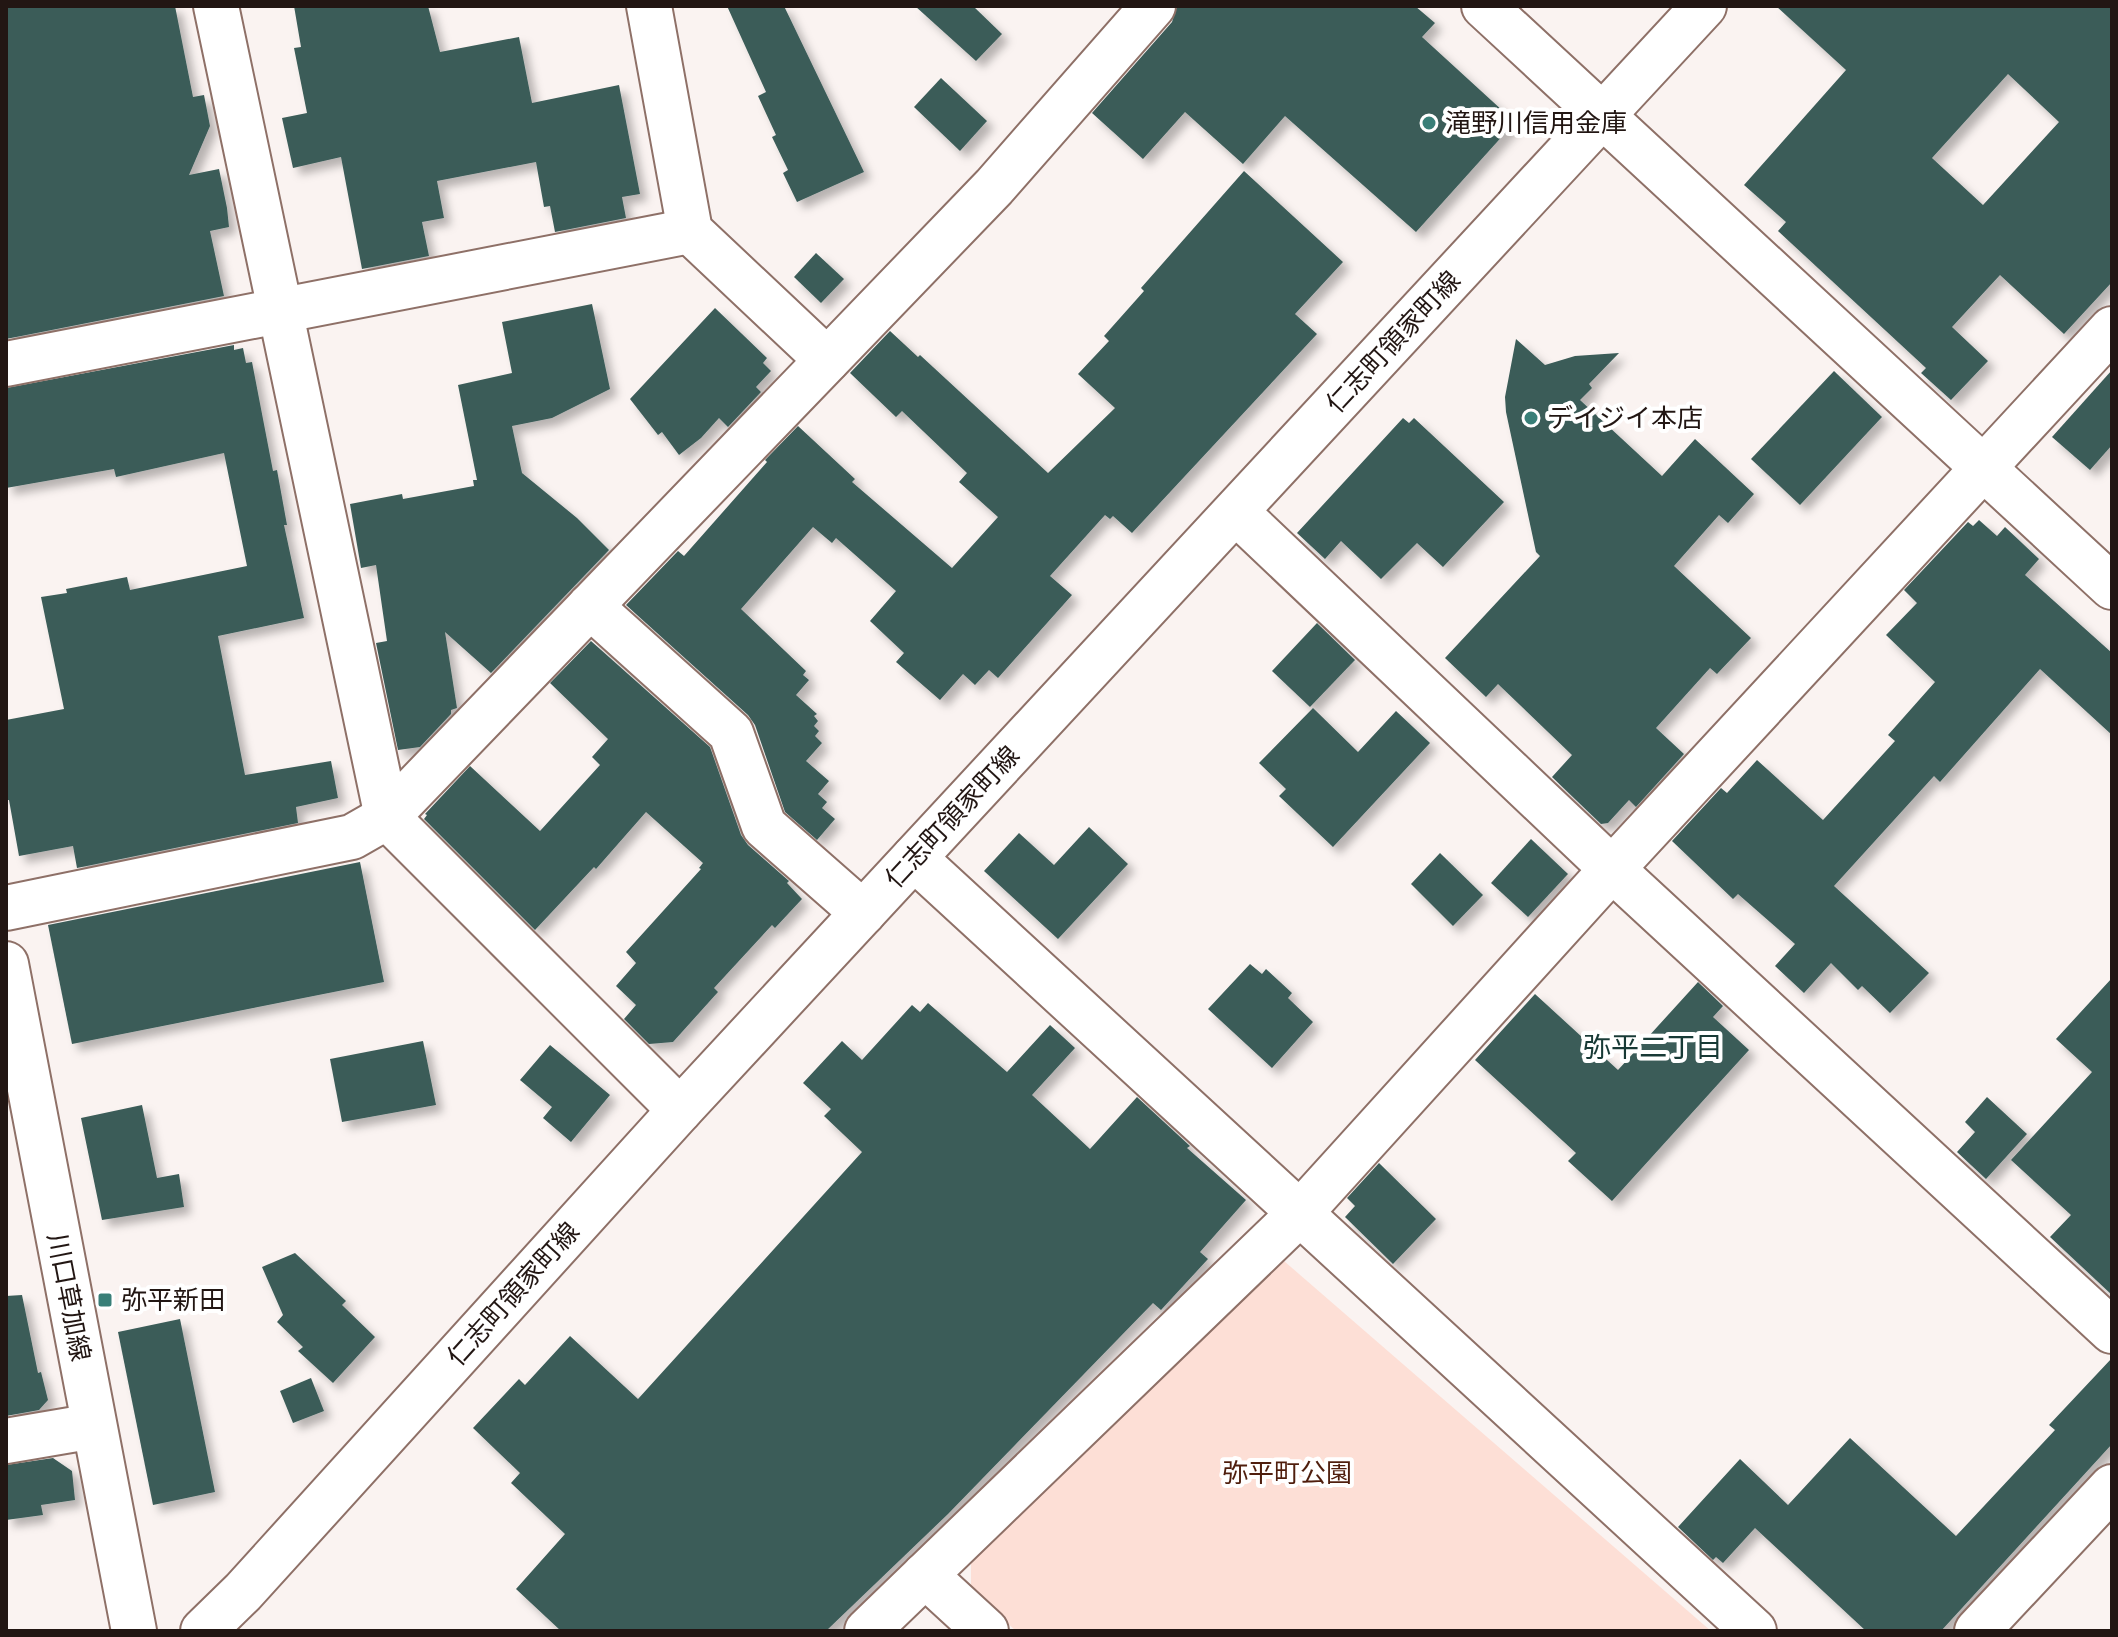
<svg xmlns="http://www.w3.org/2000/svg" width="2118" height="1637" viewBox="0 0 2118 1637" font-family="'Sofia Sans Condensed','Noto Sans JP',sans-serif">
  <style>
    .green { fill: #fddfd6 }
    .building { fill: #3b5c58; fill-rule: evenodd; filter: url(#shadow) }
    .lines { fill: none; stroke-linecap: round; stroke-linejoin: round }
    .minor-casing { stroke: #8e7067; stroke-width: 48 }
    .tertiary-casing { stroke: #8e7067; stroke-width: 48 }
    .secondary-casing { stroke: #8e7067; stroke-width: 48 }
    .minor { stroke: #fff; stroke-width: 44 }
    .tertiary { stroke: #fff; stroke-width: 44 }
    .secondary { stroke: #fff; stroke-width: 44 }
    .poi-dot { fill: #397f78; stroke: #fff; stroke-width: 3 }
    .labels { text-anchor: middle; stroke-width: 8; stroke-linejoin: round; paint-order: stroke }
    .poi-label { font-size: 26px; fill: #221613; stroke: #fff; text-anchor: start }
    .street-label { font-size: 26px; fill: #221613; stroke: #fff }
    .park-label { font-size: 26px; fill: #4f1e0d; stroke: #fff }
    .neighbourhood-label { font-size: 28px; fill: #183a36; stroke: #fff }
  </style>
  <defs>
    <filter id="shadow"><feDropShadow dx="7" dy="7" stdDeviation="4" flood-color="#0004"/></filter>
  </defs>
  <rect width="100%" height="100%" fill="#faf3f1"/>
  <polygon class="green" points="1284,1261 1711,1631 1016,1631 971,1590 971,1553"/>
  <g class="building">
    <polygon points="6,6 175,6 193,97 204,95 210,126 189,175 219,169 227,208 229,227 210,231 224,296 6,339"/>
    <polygon points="294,6 428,6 440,52 519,37 532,103 619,85 640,194 622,197 626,218 555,232 550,206 544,207 536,162 437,181 444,218 422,222 429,256 362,269 341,157 293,168 282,118 307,113 294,48 301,47"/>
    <polygon points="727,6 784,6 864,172 797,202 783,173 788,170 772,137 776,135 758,96 766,92"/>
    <polygon points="915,6 973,6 1002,34 976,61"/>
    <polygon points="1177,6 1415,6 1435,23 1422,37 1515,122 1416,232 1285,116 1243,164 1185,112 1143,159 1092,113 1172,22"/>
    <path d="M 1776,6 L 2112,6 L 2112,282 L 2064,334 L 2000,275 L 1952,327 L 1988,361 L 1951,400 L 1921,373 L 1926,368 L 1778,231 L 1786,222 L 1744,185 L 1846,70 ZM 2008,74 L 2059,122 L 1983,205 L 1932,158 Z"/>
    <polygon points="941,78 987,121 960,151 914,107"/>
    <polygon points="1244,171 1343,262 1295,314 1317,334 1132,533 1113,516 1110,519 1105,515 1050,576 1072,595 998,678 989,670 975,685 963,674 940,700 896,662 904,653 870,621 896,591 836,538 832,543 813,527 741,609 806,671 803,675 809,680 796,695 817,714 814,716 818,721 814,726 819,731 815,736 822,743 806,761 829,781 818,794 827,802 822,808 835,819 817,840 785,812 755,725 748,715 626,605 678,551 684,556 767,462 765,460 798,426 855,479 852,482 952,568 998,517 959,482 967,473 902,411 896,417 850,373 890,331 918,357 920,355 1048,473 1115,408 1078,374 1109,341 1104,336 1144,291 1141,288"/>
    <polygon points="816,253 844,279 821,303 794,277"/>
    <polygon points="592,304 610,389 552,418 512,426 522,473 577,518 609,550 491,673 445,632 457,708 451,710 451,714 420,747 398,750 376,643 387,641 376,565 361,568 350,504 402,494 403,499 474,486 473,480 477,480 458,385 512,373 502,322"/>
    <polygon points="715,308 767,358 763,363 771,371 756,387 761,392 728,427 719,418 701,438 679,455 662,432 658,435 630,399"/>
    <polygon points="1516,339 1545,365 1575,356 1619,353 1589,384 1592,388 1580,400 1662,476 1695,439 1754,494 1728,523 1719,515 1674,566 1751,638 1717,674 1710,668 1656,728 1684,754 1636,807 1629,800 1608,823 1601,824 1552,777 1572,755 1498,684 1486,697 1445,658 1540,556 1536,552 1506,412 1505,397"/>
    <polygon points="234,345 234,350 243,348 246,363 252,362 273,471 277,470 287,525 284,525 304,618 218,636 245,775 331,761 338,798 296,807 298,823 77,868 73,846 19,856 9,800 6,800 6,720 64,709 41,597 67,593 66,589 127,577 130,590 247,566 224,453 116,477 114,469 6,488 6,388"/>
    <polygon points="2112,370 2112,445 2090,470 2052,437"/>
    <polygon points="1834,371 1882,417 1800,505 1751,459"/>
    <polygon points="1403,418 1409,423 1414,418 1504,502 1443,567 1417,543 1381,579 1341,541 1325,559 1297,533"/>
    <polygon points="1979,520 1997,536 2005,527 2039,559 2025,575 2112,653 2112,735 2040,669 1940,782 1934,776 1834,886 1929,973 1890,1013 1862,986 1858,990 1831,963 1804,993 1775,966 1795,944 1738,894 1733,899 1672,841 1721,788 1727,793 1757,760 1823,820 1895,741 1888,735 1935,682 1886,635 1917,603 1904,590 1968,522 1973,526"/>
    <polygon points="1317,623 1355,660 1310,707 1272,671"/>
    <polygon points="591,641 710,747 741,835 748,845 789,881 787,883 802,899 775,928 772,925 714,988 718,992 673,1042 649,1044 624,1019 636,1005 616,986 636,963 626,952 701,869 699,868 703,863 646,812 596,869 594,867 535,930 424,819 427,815 425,814 470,766 540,831 600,765 592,757 608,739 550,683"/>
    <polygon points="1313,708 1358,752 1396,711 1430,743 1333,847 1279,796 1286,789 1259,763"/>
    <polygon points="1089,827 1128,864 1058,939 984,871 1019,833 1054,865"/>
    <polygon points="1531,839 1568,874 1528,917 1491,883"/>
    <polygon points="1440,853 1483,895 1453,926 1411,884"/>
    <polygon points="360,862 384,982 72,1044 48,925"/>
    <polygon points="1250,964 1262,974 1266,969 1292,993 1288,998 1313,1022 1272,1068 1208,1009"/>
    <polygon points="2112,978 2112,1295 2050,1237 2071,1215 2011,1160 2092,1072 2056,1039"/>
    <polygon points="1698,982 1723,1006 1713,1017 1749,1050 1612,1201 1568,1161 1576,1153 1475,1060 1535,994 1618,1070"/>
    <polygon points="928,1003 1007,1072 1050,1025 1075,1048 1032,1095 1090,1149 1137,1097 1190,1146 1187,1148 1246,1200 1200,1252 1208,1259 1161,1310 1153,1303 948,1514 826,1631 561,1631 516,1589 565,1534 511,1483 520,1473 473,1428 519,1379 525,1385 570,1336 638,1399 862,1152 824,1116 831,1109 803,1083 842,1041 862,1060 912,1005 920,1012"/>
    <polygon points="423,1041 436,1105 342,1122 330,1059"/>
    <polygon points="550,1045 610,1095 571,1142 543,1118 552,1107 520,1080"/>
    <polygon points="1987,1097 2027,1134 1986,1179 1957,1152 1975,1132 1965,1122"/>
    <polygon points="142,1105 157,1178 179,1174 184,1207 102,1220 81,1118"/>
    <polygon points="1379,1163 1436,1219 1393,1264 1345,1217 1355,1206 1347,1198"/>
    <polygon points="295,1253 346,1301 342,1305 375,1337 333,1383 298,1351 303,1347 277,1322 283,1315 262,1267"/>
    <polygon points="22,1295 38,1373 41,1372 48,1400 39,1410 6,1416 6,1296"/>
    <polygon points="180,1319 215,1492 153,1505 118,1332"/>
    <polygon points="2112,1358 2112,1444 1941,1631 1866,1631 1755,1528 1723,1563 1716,1557 1713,1560 1678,1527 1740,1459 1788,1505 1850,1438 1956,1536 2055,1430 2049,1425"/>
    <polygon points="311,1378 324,1411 293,1423 280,1391"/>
    <polygon points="53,1458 72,1471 75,1500 41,1505 43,1515 6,1520 6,1465"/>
  </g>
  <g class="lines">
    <g class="minor-casing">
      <g id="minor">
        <polyline points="216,6 387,817 680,1110"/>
        <polyline points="649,6 690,231 827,360"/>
        <polyline points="1484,6 2112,587"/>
        <polyline points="6,364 690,231"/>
        <polyline points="1236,512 1612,869 2112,1331"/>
        <polyline points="590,606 731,733 764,826 863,913"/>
        <polyline points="914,858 1754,1631"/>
        <polyline points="6,908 352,837 387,817 994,187 1153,6"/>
        <polyline points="6,1441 94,1426"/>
        <polyline points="925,1575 986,1631"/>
        <polyline points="867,1631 1300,1213 1612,869 2112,329"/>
        <polyline points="1977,1631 2112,1487"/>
      </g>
    </g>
    <g class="tertiary-casing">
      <polyline id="tertiary" points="203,1631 243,1592 680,1110 1704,6"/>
    </g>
    <g class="secondary-casing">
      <polyline id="secondary" points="6,964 134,1631"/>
    </g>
    <use href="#minor" class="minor"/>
    <use href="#tertiary" class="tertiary"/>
    <use href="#secondary" class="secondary"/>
  </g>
  <g class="poi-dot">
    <circle cx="1429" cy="123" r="8"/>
    <circle cx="1531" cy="418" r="8"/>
    <rect x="97" y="1292" width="16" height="16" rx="4"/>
  </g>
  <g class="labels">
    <g class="poi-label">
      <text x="1445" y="132">滝野川信用金庫</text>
      <text x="1547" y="427">デイジイ本店</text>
      <text x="121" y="1309">弥平新田</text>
    </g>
    <g class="street-label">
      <text transform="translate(1393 342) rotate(-47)" y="9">仁志町領家町線</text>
      <text transform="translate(952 817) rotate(-47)" y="9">仁志町領家町線</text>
      <text transform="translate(513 1294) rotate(-48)" y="9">仁志町領家町線</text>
      <text transform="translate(69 1297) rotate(79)" y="9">川口草加線</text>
    </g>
    <g class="park-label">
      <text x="1287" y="1482">弥平町公園</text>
    </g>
    <g class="neighbourhood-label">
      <text x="1653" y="1057">弥平二丁目</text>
    </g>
  </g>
  <rect width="2118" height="1637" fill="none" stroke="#221613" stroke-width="16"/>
</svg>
